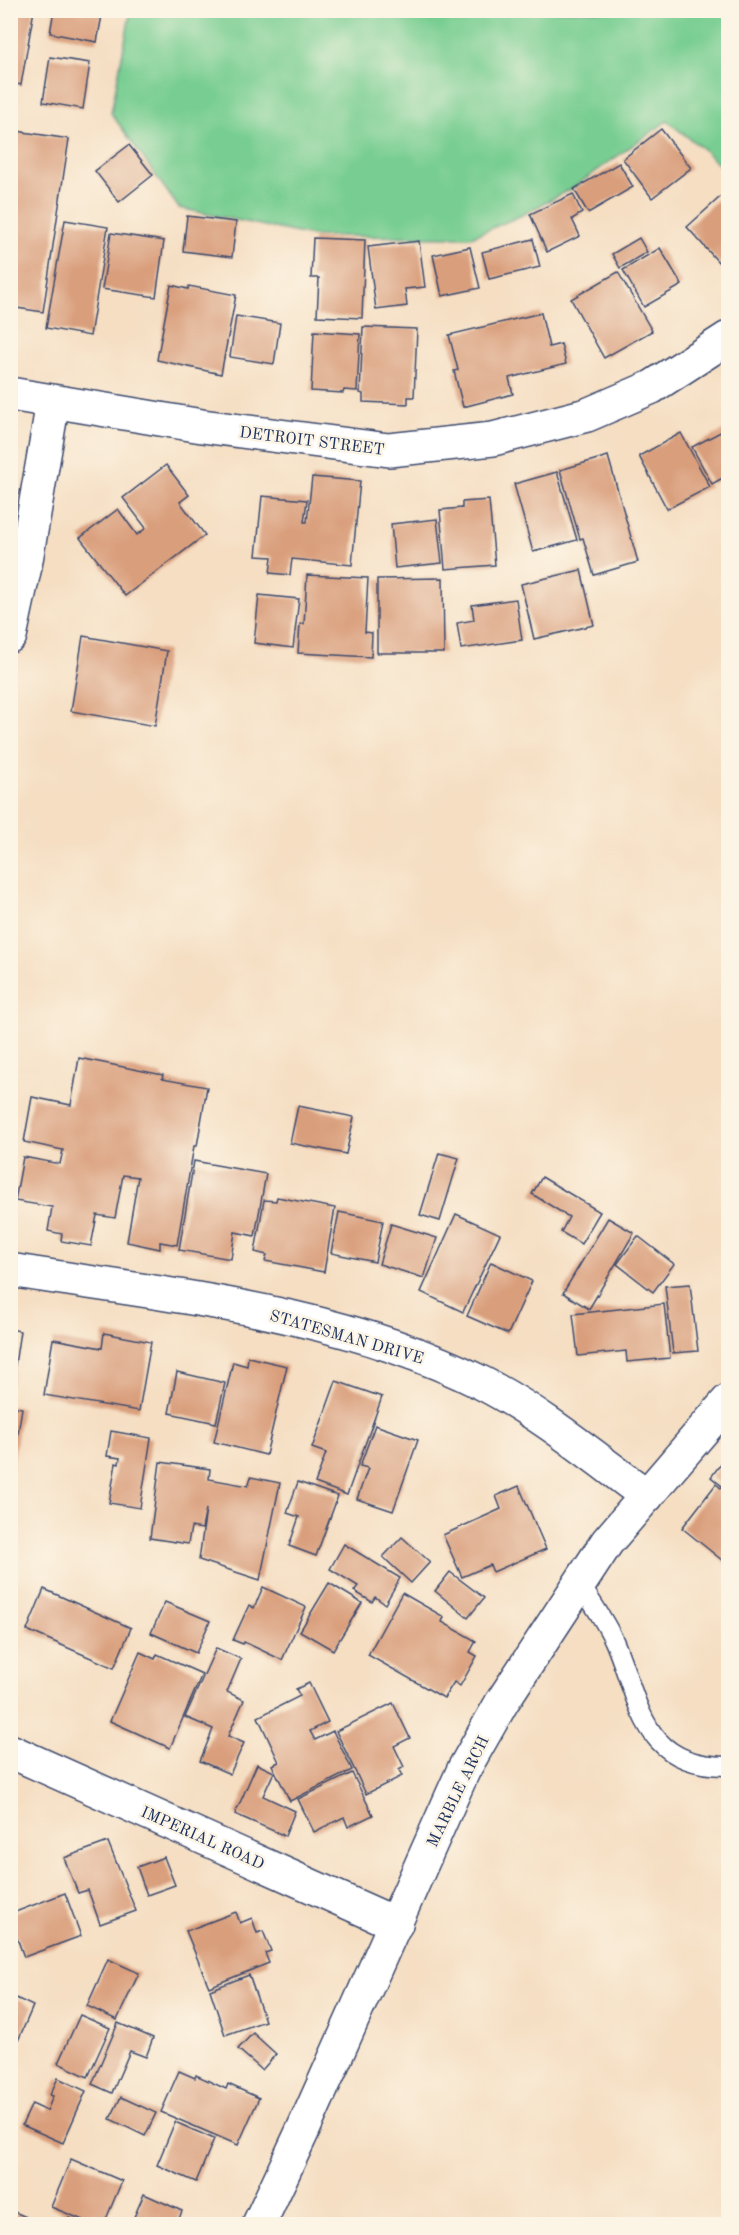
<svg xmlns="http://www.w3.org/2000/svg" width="739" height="2235" viewBox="0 0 739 2235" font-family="'Old Standard TT',serif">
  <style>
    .green { fill: #78ce92; stroke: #4a7e78; stroke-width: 1.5 }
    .building { fill: #d99e7b }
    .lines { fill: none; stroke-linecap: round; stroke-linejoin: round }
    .service-casing { stroke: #3c496d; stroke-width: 21 }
    .minor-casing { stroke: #3c496d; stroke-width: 36 }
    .service { stroke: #fff; stroke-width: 18 }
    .minor { stroke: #fff; stroke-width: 33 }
    .labels { text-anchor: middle; stroke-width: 5; stroke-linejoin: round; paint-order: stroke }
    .street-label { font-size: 16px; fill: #1b2f5e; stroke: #fcf5e5 }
  </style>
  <rect width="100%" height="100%" fill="#fcf5e5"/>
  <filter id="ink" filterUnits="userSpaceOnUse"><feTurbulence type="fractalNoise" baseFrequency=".0167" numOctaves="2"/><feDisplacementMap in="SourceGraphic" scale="12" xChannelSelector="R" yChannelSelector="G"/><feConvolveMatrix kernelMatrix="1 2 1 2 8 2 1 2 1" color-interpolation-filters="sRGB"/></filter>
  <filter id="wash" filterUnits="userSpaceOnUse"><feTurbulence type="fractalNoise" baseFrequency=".008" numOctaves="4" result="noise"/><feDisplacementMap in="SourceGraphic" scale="24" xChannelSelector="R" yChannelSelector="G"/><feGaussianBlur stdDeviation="1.35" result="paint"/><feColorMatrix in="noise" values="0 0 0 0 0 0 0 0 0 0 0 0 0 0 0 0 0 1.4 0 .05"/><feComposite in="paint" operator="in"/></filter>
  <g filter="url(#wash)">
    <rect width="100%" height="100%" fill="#f5dec2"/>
    <polygon class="green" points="131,10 728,11 728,174 703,149 667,121 571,189 520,216 471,237 312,236 179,208 111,113"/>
    <g id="blocks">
      <g class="building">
        <polygon points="10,10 34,10 21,85 10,83"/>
        <polygon points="54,10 103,10 97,42 50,33"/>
        <polygon points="50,57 90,63 83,109 43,102"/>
        <polygon points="661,129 691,168 652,198 623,159"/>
        <polygon points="10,130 69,139 43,312 10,307"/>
        <polygon points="129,145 153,175 119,202 95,171"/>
        <polygon points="619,163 633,187 588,213 574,189"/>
        <polygon points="728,190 728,273 687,227"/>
        <polygon points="573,194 582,213 572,219 580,236 547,252 530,214"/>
        <polygon points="187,216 236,222 232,257 183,251"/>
        <polygon points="65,220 108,227 90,336 46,328"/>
        <polygon points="111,233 164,241 156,297 102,289"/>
        <polygon points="313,238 365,240 362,318 317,316 319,278 311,278"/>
        <polygon points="639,238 647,252 620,268 612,254"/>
        <polygon points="533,239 540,267 489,279 482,252"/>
        <polygon points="419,241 425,287 405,289 407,306 376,310 368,247"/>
        <polygon points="470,247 480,288 442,296 433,255"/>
        <polygon points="660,248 682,285 644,307 623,270"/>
        <polygon points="618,272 652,331 604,358 571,299"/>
        <polygon points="171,285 188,289 189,286 236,295 221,374 157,360"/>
        <polygon points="541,313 549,347 561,344 566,364 509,378 513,394 463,407 454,371 458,370 449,335"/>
        <polygon points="236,316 280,323 274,364 230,357"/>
        <polygon points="363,327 417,329 414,397 408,397 408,404 363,402 363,394 360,393"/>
        <polygon points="314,331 360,334 357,391 344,390 343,393 311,391"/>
        <polygon points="728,428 728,475 712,484 692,447"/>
        <polygon points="681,433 710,487 667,509 639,456"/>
        <polygon points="608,456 638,562 594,575 583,538 580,539 560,470"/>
        <polygon points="166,465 189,495 180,502 205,535 125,596 80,538 118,509 137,535 146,528 123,498"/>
        <polygon points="557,472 577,540 533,552 514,484"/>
        <polygon points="312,477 360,481 352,565 292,559 290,575 270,573 272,557 256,556 262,496 307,500 304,522 307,522"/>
        <polygon points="489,500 495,565 445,569 440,510 462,508 462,502"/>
        <polygon points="437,519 442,563 395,568 391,524"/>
        <polygon points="581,570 594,625 534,639 521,584"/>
        <polygon points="307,575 368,578 365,632 372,633 371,657 298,653 300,624 304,624"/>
        <polygon points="443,578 444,653 377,653 377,579"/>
        <polygon points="259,595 299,599 293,648 254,643"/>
        <polygon points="516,599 522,640 461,649 457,623 474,620 472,605"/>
        <polygon points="83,636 167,651 155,726 71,711"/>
        <polygon points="79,1058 163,1075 162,1079 207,1087 197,1146 194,1146 177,1245 160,1242 160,1249 127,1242 138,1177 123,1175 115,1218 97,1215 91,1246 61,1241 62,1234 48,1231 52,1207 15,1201 23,1157 60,1164 63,1150 24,1142 32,1097 71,1105"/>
        <polygon points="298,1106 354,1117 346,1154 290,1143"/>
        <polygon points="439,1153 459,1158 440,1221 420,1215"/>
        <polygon points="194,1161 266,1174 255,1236 235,1232 231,1259 179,1250"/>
        <polygon points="542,1177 600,1212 581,1244 561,1232 569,1217 532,1194"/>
        <polygon points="277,1197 335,1208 324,1272 265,1261 267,1255 255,1252 264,1200 276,1201"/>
        <polygon points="339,1212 383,1221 375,1262 331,1253"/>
        <polygon points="456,1214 500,1234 463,1312 421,1292"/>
        <polygon points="608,1218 634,1233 589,1309 563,1293"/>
        <polygon points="391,1224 437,1238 424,1278 379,1264"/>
        <polygon points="638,1236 674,1264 653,1292 617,1264"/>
        <polygon points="491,1262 532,1281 508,1334 467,1316"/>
        <polygon points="690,1284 698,1351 673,1353 665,1286"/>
        <polygon points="664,1304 670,1358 627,1362 626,1351 578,1356 573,1314"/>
        <polygon points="10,1329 20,1331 12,1385 10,1385"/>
        <polygon points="104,1333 151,1342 139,1411 44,1395 53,1339 102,1348"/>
        <polygon points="248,1357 287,1366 266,1455 214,1442 233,1362 247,1366"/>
        <polygon points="177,1372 225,1383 216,1423 169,1413"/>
        <polygon points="336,1381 382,1397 347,1495 315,1483 326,1453 312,1448"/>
        <polygon points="10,1406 22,1408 12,1471 10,1471"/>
        <polygon points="375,1425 418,1440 393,1511 357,1499 368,1468 360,1466"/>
        <polygon points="111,1431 151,1438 140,1508 109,1503 116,1463 119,1464 120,1458 107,1456"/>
        <polygon points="728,1454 728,1491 711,1477"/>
        <polygon points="160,1462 210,1469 209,1479 248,1486 251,1477 280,1483 260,1580 199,1560 206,1509 202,1529 191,1527 188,1544 150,1538"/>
        <polygon points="298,1482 338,1496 316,1556 289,1546 299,1517 287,1513"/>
        <polygon points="716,1484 728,1494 728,1565 682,1528"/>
        <polygon points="519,1486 546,1549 493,1572 490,1565 462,1577 443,1535 501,1509 496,1496"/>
        <polygon points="402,1537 430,1562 411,1583 383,1557"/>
        <polygon points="344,1544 400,1578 385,1604 375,1597 372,1602 354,1591 358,1586 330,1569"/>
        <polygon points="450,1572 484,1598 468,1618 435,1591"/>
        <polygon points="329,1583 362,1603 333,1650 300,1631"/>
        <polygon points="263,1587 306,1607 282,1660 244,1642 243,1644 233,1640 249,1605 254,1608"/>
        <polygon points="44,1589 131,1628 114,1668 27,1630"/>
        <polygon points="402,1593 444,1617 442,1622 476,1641 470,1652 477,1656 460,1686 454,1682 444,1698 368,1655"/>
        <polygon points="165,1602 210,1621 196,1653 151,1633"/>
        <polygon points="216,1648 241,1659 227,1692 244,1700 228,1736 244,1743 230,1774 200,1761 213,1729 185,1717"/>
        <polygon points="140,1652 155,1659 157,1654 202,1674 170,1748 110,1721"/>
        <polygon points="309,1683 328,1722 310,1731 315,1740 333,1731 352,1770 290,1801 272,1765 279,1762 258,1717 300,1696 296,1689"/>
        <polygon points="393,1703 410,1738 394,1746 404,1767 399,1770 402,1776 366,1794 336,1731"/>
        <polygon points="257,1764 274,1772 263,1796 295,1811 285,1836 235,1814"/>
        <polygon points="352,1773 373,1815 348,1827 344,1817 314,1832 298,1799"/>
        <polygon points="108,1842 136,1911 100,1924 88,1890 78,1893 64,1858"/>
        <polygon points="164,1857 175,1885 147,1895 137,1867"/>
        <polygon points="65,1893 81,1936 24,1957 10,1919 10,1914"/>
        <polygon points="236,1912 240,1923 252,1918 257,1933 263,1931 271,1951 265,1953 269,1963 209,1987 186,1931"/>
        <polygon points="108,1959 139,1973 117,2020 87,2006"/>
        <polygon points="249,1975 265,2021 225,2035 210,1990"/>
        <polygon points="10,1995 33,2006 14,2050 10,2049"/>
        <polygon points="80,2015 110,2028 88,2077 58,2063"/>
        <polygon points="118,2023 153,2038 146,2057 130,2051 112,2093 92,2084"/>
        <polygon points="253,2033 276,2054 262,2070 238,2049"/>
        <polygon points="179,2071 195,2078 196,2075 226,2089 228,2084 259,2098 238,2145 161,2112"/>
        <polygon points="58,2078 86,2091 63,2143 22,2125 32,2104 47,2111 53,2096 50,2095"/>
        <polygon points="121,2097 156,2113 145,2136 110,2119"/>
        <polygon points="175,2122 214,2139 196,2182 157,2165"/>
        <polygon points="71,2159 122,2181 104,2224 93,2224 51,2207"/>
        <polygon points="144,2194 182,2211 177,2224 131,2224"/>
        <polygon points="10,2210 26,2217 23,2224 10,2224"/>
        <polygon points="69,2218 85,2224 66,2224"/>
      </g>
    </g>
  </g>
  <g filter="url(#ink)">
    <use href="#blocks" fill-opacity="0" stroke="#3c496d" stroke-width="1.5"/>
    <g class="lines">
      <g class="service-casing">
        <path id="service" d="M 580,1584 C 592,1603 606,1622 615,1643 C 641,1706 643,1767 728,1766"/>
      </g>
      <g class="minor-casing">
        <g id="minor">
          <polyline points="10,394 202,426 389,450 493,439 587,415 652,387 728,338"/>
          <polyline points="10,636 25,566 53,402"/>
          <path d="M 10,1270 C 169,1296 337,1310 482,1383 C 541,1413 594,1457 647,1496"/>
          <polyline points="10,1751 396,1924"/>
          <polyline points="259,2224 303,2130 464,1769 502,1702 607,1542 728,1401"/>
        </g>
      </g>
      <use href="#service" class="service"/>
      <use href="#minor" class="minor"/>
    </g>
  </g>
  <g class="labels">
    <g class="street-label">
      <text transform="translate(312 440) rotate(7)" y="6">DETROIT STREET</text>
      <text transform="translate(347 1336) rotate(16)" y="6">STATESMAN DRIVE</text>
      <text transform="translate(457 1791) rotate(-64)" y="6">MARBLE ARCH</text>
      <text transform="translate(203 1837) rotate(24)" y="6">IMPERIAL ROAD</text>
    </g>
  </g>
  <rect width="739" height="2235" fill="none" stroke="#fcf5e5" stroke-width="36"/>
</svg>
